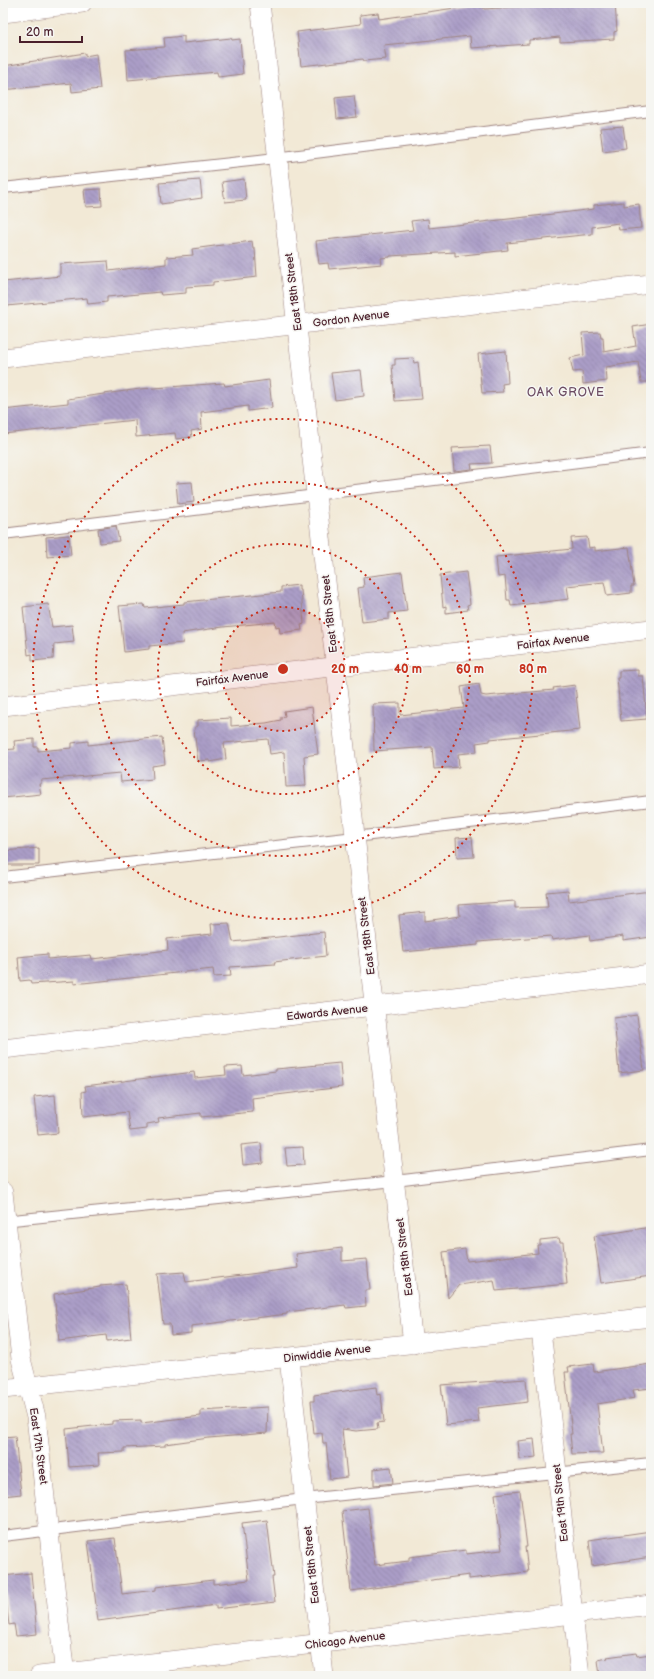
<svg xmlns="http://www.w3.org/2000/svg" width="654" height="1679" viewBox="0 0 654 1679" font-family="'Balsamiq Sans',sans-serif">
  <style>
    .building { fill: url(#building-back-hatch) }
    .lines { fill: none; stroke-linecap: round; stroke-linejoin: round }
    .service-casing { stroke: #9e8480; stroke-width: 12 }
    .minor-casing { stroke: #9e8480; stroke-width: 20 }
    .service { stroke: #fff; stroke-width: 10 }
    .minor { stroke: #fff; stroke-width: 19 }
    .ring { fill: none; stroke: #c8321e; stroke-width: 2; stroke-dasharray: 2 4 }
    .labels { text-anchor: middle; stroke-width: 3; stroke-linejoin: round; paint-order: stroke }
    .street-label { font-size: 11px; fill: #4a1f2b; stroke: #f6f6f2 }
    .neighbourhood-label { font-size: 12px; letter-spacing: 1px; fill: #6c4b62; stroke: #f6f6f2 }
    .centre { fill: #c8321e; stroke: #f6f6f2; stroke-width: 2 }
    .ring-label { font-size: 12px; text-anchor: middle; font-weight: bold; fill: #c8321e; stroke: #f6f6f2; stroke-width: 3; stroke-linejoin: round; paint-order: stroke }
  </style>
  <defs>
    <pattern id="building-back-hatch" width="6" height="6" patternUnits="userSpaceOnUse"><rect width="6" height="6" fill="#ab9ec8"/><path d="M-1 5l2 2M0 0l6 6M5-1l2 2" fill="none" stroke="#8d80a3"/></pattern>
  </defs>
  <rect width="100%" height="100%" fill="#f6f6f2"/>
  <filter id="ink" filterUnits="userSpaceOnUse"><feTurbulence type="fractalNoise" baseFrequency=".025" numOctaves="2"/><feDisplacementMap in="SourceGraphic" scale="8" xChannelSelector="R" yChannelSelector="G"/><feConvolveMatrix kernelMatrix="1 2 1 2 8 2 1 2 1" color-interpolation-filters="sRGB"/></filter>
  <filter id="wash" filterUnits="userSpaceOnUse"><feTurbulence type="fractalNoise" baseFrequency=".012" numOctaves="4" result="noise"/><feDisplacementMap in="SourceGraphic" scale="16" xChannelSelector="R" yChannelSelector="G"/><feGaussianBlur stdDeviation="0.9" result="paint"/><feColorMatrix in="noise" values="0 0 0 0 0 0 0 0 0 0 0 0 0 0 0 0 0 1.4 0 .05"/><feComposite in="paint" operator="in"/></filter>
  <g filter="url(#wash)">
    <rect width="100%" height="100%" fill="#f2e9d6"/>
    <g id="blocks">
      <g class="building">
        <polygon points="546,3 615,3 617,31 614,32 614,39 560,42 560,37 529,40 529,44 471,48 470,36 384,45 386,59 364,61 363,59 301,66 297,32 361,24 360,15 378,13 379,19 483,4 484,9 546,5"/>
        <polygon points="184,36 184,43 231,38 232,40 240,39 243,74 218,77 217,72 128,80 126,50 165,47 164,38"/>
        <polygon points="85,53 85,56 96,54 100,89 72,92 71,83 3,90 3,66"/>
        <polygon points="354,96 357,117 337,119 335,98"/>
        <polygon points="623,126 626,148 603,151 600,128"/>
        <polygon points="244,179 246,200 225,202 222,182"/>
        <polygon points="200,180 202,198 161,204 159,183"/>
        <polygon points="101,189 102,206 86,207 84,190"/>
        <polygon points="624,202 624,206 639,204 641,228 619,230 618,223 592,227 592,234 507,243 508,250 455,256 455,252 390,256 390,257 381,258 382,264 329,269 328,263 319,264 316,241 413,230 411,221 428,219 429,228 553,214 594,209 594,205"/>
        <polygon points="252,241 253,249 255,249 257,277 213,282 213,285 186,287 186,293 161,295 160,292 107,297 107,302 88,304 87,298 7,306 4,282 60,276 60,264 108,261 109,271 166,264 166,257 193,255 192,249"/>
        <polygon points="651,324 651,382 641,382 638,362 606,367 607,381 583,384 582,371 573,372 570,358 584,355 582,333 600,332 601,337 603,337 604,352 636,346 633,327"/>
        <polygon points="506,351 508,383 502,384 503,392 482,393 478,354"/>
        <polygon points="413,358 414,363 418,362 422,399 395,401 392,365 395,365 395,359"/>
        <polygon points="361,370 364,396 335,400 331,373"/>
        <polygon points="269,380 272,408 248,411 248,406 201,412 202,429 191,431 192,437 176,439 175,433 136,437 135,420 3,434 3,410 68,403 68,399 140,389 224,383 225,386"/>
        <polygon points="490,446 492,463 471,464 472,469 454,471 452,448"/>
        <polygon points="192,482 194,502 178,504 176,483"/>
        <polygon points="116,526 119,541 100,543 98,529"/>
        <polygon points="69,535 71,555 47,557 46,537"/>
        <polygon points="587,537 589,548 595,547 595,551 629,547 634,586 631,586 631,593 607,596 604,582 567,586 569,599 511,606 510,600 507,600 505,576 498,577 496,557 572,549 571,538"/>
        <polygon points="402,572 407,611 389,613 389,619 362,622 358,588 364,587 363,577"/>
        <polygon points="466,572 470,604 467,605 468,610 446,613 446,606 443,607 440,575"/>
        <polygon points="299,585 299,590 301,590 304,624 301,625 302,630 280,633 279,626 276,627 275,622 223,627 182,633 183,643 149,646 149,649 124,652 119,606 144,604 145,608 184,604 184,602 281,592 281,587"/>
        <polygon points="48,604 52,627 72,625 74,642 54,644 53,659 32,661 32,654 28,655 23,607"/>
        <polygon points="638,670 638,676 643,676 647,719 621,721 617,678 619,678 619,671"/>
        <polygon points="479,684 481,695 486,696 554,690 553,688 575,685 580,730 490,739 490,741 476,743 477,752 458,754 459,767 434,769 432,747 374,751 373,704 400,703 400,715 464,708 461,687"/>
        <polygon points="312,707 318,754 304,756 306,786 286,787 284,752 270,754 268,739 224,743 226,759 210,762 210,760 198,761 194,730 195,730 195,727 198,726 198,720 231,718 231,726 266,723 281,720 281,717 285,716 284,711"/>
        <polygon points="162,737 165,764 152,766 153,779 121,782 120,773 41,780 41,784 39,784 41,794 3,798 3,750 15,749 14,741 34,739 34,747 38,747 38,751 72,748 72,743 88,741 88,745"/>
        <polygon points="472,837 474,857 457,858 456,838"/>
        <polygon points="39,848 39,865 3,865 3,851"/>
        <polygon points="568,890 569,901 651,891 651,937 623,941 623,936 590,941 589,935 552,940 551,936 478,942 478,945 403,952 399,915 425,912 425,921 460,916 459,905 515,901 515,908 548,907 546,892"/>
        <polygon points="229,923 233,942 324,932 326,956 274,962 275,964 230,967 231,976 214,977 213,969 74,984 74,981 31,984 30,980 20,981 18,957 48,954 48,959 91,955 92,959 168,950 167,939 212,934 211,924"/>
        <polygon points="637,1015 644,1070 619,1073 614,1018"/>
        <polygon points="340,1063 342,1087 252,1098 253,1112 201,1117 201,1113 158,1118 159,1122 147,1124 147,1129 130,1131 127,1112 83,1117 82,1092 86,1091 85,1086 194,1072 195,1078 226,1075 225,1067 242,1066 243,1075 276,1071 276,1069"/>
        <polygon points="55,1095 58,1133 38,1135 34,1097"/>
        <polygon points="261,1143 263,1163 243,1165 241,1145"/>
        <polygon points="303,1147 304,1165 287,1166 285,1148"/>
        <polygon points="651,1227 651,1276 601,1283 594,1236"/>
        <polygon points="559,1238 560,1242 563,1242 567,1284 496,1291 494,1280 459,1285 448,1298 443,1252 465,1249 467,1261 538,1253 537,1245 540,1245 540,1240"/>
        <polygon points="342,1248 342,1261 367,1259 370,1290 365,1290 366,1306 346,1308 345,1305 287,1312 287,1314 191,1326 191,1333 171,1335 170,1324 163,1324 157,1274 184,1272 186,1282 298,1268 296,1254"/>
        <polygon points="126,1284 131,1338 107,1341 106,1335 59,1341 54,1294 100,1287 100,1286"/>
        <polygon points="593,1364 594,1372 651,1364 651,1388 633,1390 635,1398 597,1404 603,1453 572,1454 570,1434 572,1434 565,1372 569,1372 568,1367"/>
        <polygon points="526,1379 528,1402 477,1408 479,1422 446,1425 441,1385"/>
        <polygon points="376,1387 377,1395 381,1394 384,1422 377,1423 378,1429 356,1431 342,1429 347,1477 330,1479 326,1443 323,1443 322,1433 314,1434 311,1401 314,1401 314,1395"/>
        <polygon points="268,1407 267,1433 209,1438 165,1444 165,1446 124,1448 124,1452 98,1453 99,1465 69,1467 66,1429 112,1424 112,1421 141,1420 141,1423 201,1416 201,1411"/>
        <polygon points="15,1436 21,1494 3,1496 3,1437"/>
        <polygon points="534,1439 536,1457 520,1459 518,1441"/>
        <polygon points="391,1467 393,1483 374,1485 374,1469"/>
        <polygon points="520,1491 527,1547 525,1547 528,1572 469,1579 469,1575 351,1591 342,1511 368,1508 375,1565 409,1561 409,1557 466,1550 466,1554 502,1550 495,1494"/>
        <polygon points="267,1520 274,1577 272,1577 275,1602 216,1609 216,1605 98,1621 88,1541 115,1538 122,1594 156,1590 156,1587 213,1580 213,1584 249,1580 242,1523"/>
        <polygon points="651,1531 651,1557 592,1566 589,1540"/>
        <polygon points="31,1573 37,1634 16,1636 14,1624 9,1625 3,1576"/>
        <polygon points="636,1653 637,1656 651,1654 651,1675 600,1676 598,1660 608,1658 607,1657"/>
      </g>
    </g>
  </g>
  <g filter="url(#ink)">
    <use href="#blocks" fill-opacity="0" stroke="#9e8480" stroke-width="1"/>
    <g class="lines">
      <g class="service-casing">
        <g id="service">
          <polyline points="3,188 259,160 651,111"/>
          <polyline points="3,534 651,453"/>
          <polyline points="3,877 355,837 651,801"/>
          <polyline points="3,1221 395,1181 651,1150"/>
          <polyline points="3,1536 304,1499 651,1463"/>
        </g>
      </g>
      <g class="minor-casing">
        <g id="minor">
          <polyline points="260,3 413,1344"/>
          <polyline points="3,13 82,3"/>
          <polyline points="3,358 651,284"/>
          <polyline points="3,706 651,629"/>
          <polyline points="3,1049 651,974"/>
          <polyline points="3,1192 21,1359 36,1417 65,1676"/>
          <polyline points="541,1330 580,1676"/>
          <polyline points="289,1358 324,1676"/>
          <polyline points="3,1389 651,1317"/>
          <polyline points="39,1676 651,1605"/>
        </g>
      </g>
      <use href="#service" class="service"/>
      <use href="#minor" class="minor"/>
    </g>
  </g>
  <circle cx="283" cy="669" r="62" fill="#c8321e" fill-opacity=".12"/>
  <g class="ring">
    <circle cx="283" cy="669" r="62"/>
    <circle cx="283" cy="669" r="125"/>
    <circle cx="283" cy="669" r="187"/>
    <circle cx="283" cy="669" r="250"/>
  </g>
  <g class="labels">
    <g class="street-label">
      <text transform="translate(293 292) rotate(-97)" y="4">East 18th Street</text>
      <text transform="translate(351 318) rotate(-7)" y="4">Gordon Avenue</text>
      <text transform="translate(329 614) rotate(-96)" y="4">East 18th Street</text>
      <text transform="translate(553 641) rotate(-7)" y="4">Fairfax Avenue</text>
      <text transform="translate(232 678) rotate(-7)" y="4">Fairfax Avenue</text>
      <text transform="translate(366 936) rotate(-97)" y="4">East 18th Street</text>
      <text transform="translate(327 1012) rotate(-6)" y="4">Edwards Avenue</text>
      <text transform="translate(404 1257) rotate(-97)" y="4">East 18th Street</text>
      <text transform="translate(327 1353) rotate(-7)" y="4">Dinwiddie Avenue</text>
      <text transform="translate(39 1446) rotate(82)" y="4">East 17th Street</text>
      <text transform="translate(560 1503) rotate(-96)" y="4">East 19th Street</text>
      <text transform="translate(311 1565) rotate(-96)" y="4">East 18th Street</text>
      <text transform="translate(345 1640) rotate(-7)" y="4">Chicago Avenue</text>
    </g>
    <g class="neighbourhood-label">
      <text x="566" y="396">OAK GROVE</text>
    </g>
  </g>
  <circle cx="283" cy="669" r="6" class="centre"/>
  <g class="ring-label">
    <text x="345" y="673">20 m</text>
    <text x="408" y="673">40 m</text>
    <text x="470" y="673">60 m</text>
    <text x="533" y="673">80 m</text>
  </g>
  <rect width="654" height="1679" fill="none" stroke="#f6f6f2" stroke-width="16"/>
  <path d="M20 36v6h62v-6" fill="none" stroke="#4a1f2b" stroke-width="2"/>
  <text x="26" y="36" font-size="12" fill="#4a1f2b" stroke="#f6f6f2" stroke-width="3" paint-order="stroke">20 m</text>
</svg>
